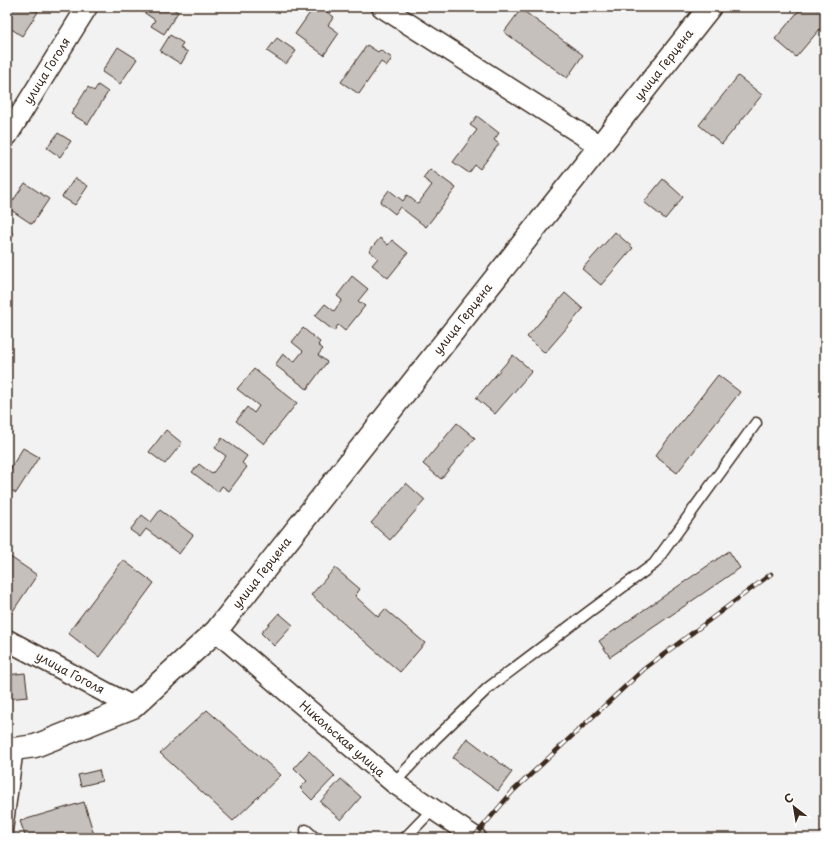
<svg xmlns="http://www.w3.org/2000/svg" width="832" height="845" viewBox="0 0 832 845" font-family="'Playpen Sans',sans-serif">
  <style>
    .building { fill: #c6c0bd; stroke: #3b2a1e }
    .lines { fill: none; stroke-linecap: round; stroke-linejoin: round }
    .service-casing { stroke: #3b2a1e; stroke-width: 13 }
    .minor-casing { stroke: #3b2a1e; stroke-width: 23 }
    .secondary-casing { stroke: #3b2a1e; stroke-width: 25 }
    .service { stroke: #fff; stroke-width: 10 }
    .minor { stroke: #fff; stroke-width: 20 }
    .secondary { stroke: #fff; stroke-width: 22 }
    .rail-casing { stroke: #3b2a1e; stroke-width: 4.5 }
    .rail { stroke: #fff; stroke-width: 3; stroke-dasharray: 9; stroke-linecap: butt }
    .labels { text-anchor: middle; stroke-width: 3.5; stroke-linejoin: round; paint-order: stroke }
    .street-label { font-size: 12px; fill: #3b2a1e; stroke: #fff }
  </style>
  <rect width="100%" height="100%" fill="#f3f2f2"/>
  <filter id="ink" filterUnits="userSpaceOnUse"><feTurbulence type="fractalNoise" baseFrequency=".025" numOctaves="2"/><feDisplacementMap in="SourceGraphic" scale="8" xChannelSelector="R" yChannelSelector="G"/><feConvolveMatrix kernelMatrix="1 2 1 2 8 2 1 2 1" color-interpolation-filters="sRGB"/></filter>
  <g filter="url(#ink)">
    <g class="building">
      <polygon points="10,7 29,7 38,12 22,36 7,26 7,11"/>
      <polygon points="141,7 170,7 178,12 164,34 151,26 155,20 139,9"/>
      <polygon points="314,7 320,7 334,17 328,25 339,33 324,55 295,34"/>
      <polygon points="802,7 825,7 825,23 796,57 775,39"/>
      <polygon points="521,9 583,55 567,78 504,32"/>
      <polygon points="170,35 183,43 180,48 188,52 181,64 160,51"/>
      <polygon points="277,38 296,51 286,64 267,51"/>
      <polygon points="367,45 378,52 380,50 392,58 387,66 381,62 359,94 341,82"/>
      <polygon points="118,47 137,59 120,84 102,72"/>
      <polygon points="738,76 762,95 722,144 699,125"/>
      <polygon points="98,85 108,92 88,124 71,114 88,87 94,91"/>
      <polygon points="477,116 499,133 494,140 499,144 480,169 475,165 469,173 453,162 477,130 470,125"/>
      <polygon points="58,133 71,141 60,157 47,148"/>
      <polygon points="430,169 456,188 426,227 400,207 395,214 380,202 389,190 403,201 407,195 418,204 432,185 423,178"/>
      <polygon points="75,178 88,186 75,205 62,197"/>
      <polygon points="663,179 683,197 665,219 644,202"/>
      <polygon points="25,183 49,199 32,224 8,208"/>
      <polygon points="7,229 14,234 7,245"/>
      <polygon points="615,232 633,248 601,285 582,269"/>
      <polygon points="380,238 388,245 392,240 408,253 388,278 372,265 378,258 369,251"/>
      <polygon points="352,276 368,289 358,301 365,306 345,331 338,325 334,331 315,316 325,304 334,311 342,300 337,296"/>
      <polygon points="565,293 583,309 545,353 527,337"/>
      <polygon points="303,328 320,342 318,345 323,349 318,355 327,362 307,389 275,365 283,354 294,362 303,351 292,342"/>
      <polygon points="513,355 532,371 495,414 476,398"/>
      <polygon points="254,369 297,403 264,444 236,421 247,407 254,413 259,406 237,389"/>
      <polygon points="718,375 740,392 677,473 655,456"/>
      <polygon points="457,423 475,438 441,479 423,464"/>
      <polygon points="166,430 182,443 165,464 149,452"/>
      <polygon points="222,438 247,456 242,463 247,467 229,491 222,486 218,492 192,472 199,464 212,474 226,456 215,448"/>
      <polygon points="23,448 39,457 16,493 7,488 7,474"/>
      <polygon points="406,483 425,500 390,540 371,523"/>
      <polygon points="160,510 193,535 179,554 146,529 140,537 130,530 142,515 151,522"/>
      <polygon points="729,551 740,568 610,657 599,641"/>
      <polygon points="9,556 37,575 11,614 7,611 7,559"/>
      <polygon points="123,560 154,583 99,657 68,633"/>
      <polygon points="335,568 360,589 355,596 378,617 385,609 425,643 400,672 311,595"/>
      <polygon points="279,613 293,625 274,646 261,633"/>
      <polygon points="25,673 28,697 7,699 7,675"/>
      <polygon points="207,710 281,775 233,821 160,753"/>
      <polygon points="467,738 512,772 498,791 453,758"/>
      <polygon points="309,751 335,776 312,800 300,788 307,781 294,768"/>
      <polygon points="99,770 102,781 81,786 78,775"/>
      <polygon points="341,779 361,797 341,820 320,802"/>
      <polygon points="84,802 95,838 26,838 20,821"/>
    </g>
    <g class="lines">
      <g class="service-casing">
        <g id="service">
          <polyline points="394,783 435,739 488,688 590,611 654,564 756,423"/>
          <polyline points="306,830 315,838"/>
          <polyline points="8,838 7,831 18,748"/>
          <polyline points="405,838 433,809"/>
        </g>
      </g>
      <g class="minor-casing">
        <g id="minor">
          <polyline points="382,7 600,146"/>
          <polyline points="7,136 87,7"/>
          <polyline points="216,631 394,783 476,838"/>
          <polyline points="7,640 133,707"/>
        </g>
      </g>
      <g class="secondary-casing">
        <polyline id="secondary" points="7,750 35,746 133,707 216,631 710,7"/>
      </g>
      <use href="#service" class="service"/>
      <use href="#minor" class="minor"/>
      <use href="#secondary" class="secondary"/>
      <g class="rail-casing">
        <polyline id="rail" points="473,838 513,791 644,669 771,574"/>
      </g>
      <use href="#rail" class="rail"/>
    </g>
  </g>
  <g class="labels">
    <g class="street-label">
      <text transform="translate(664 65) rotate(-52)" y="4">улица Герцена</text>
      <text transform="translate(47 71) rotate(-58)" y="4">улица Гоголя</text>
      <text transform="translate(463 319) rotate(-52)" y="4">улица Герцена</text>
      <text transform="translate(262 573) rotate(-52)" y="4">улица Герцена</text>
      <text transform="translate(70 673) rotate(28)" y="4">улица Гоголя</text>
      <text transform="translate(342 739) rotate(41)" y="4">Никольская улица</text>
    </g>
  </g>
  <rect width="832" height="845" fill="none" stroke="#fff" stroke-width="24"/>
  <rect x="12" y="12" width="808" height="821" fill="none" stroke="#3b2a1e" stroke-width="1.5" filter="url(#ink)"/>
  <g transform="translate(794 807) rotate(329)" stroke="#ffffff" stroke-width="3" paint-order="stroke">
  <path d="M0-3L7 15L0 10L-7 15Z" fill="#3b2a1e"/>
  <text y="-6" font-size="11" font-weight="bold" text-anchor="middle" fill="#3b2a1e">С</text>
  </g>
</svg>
